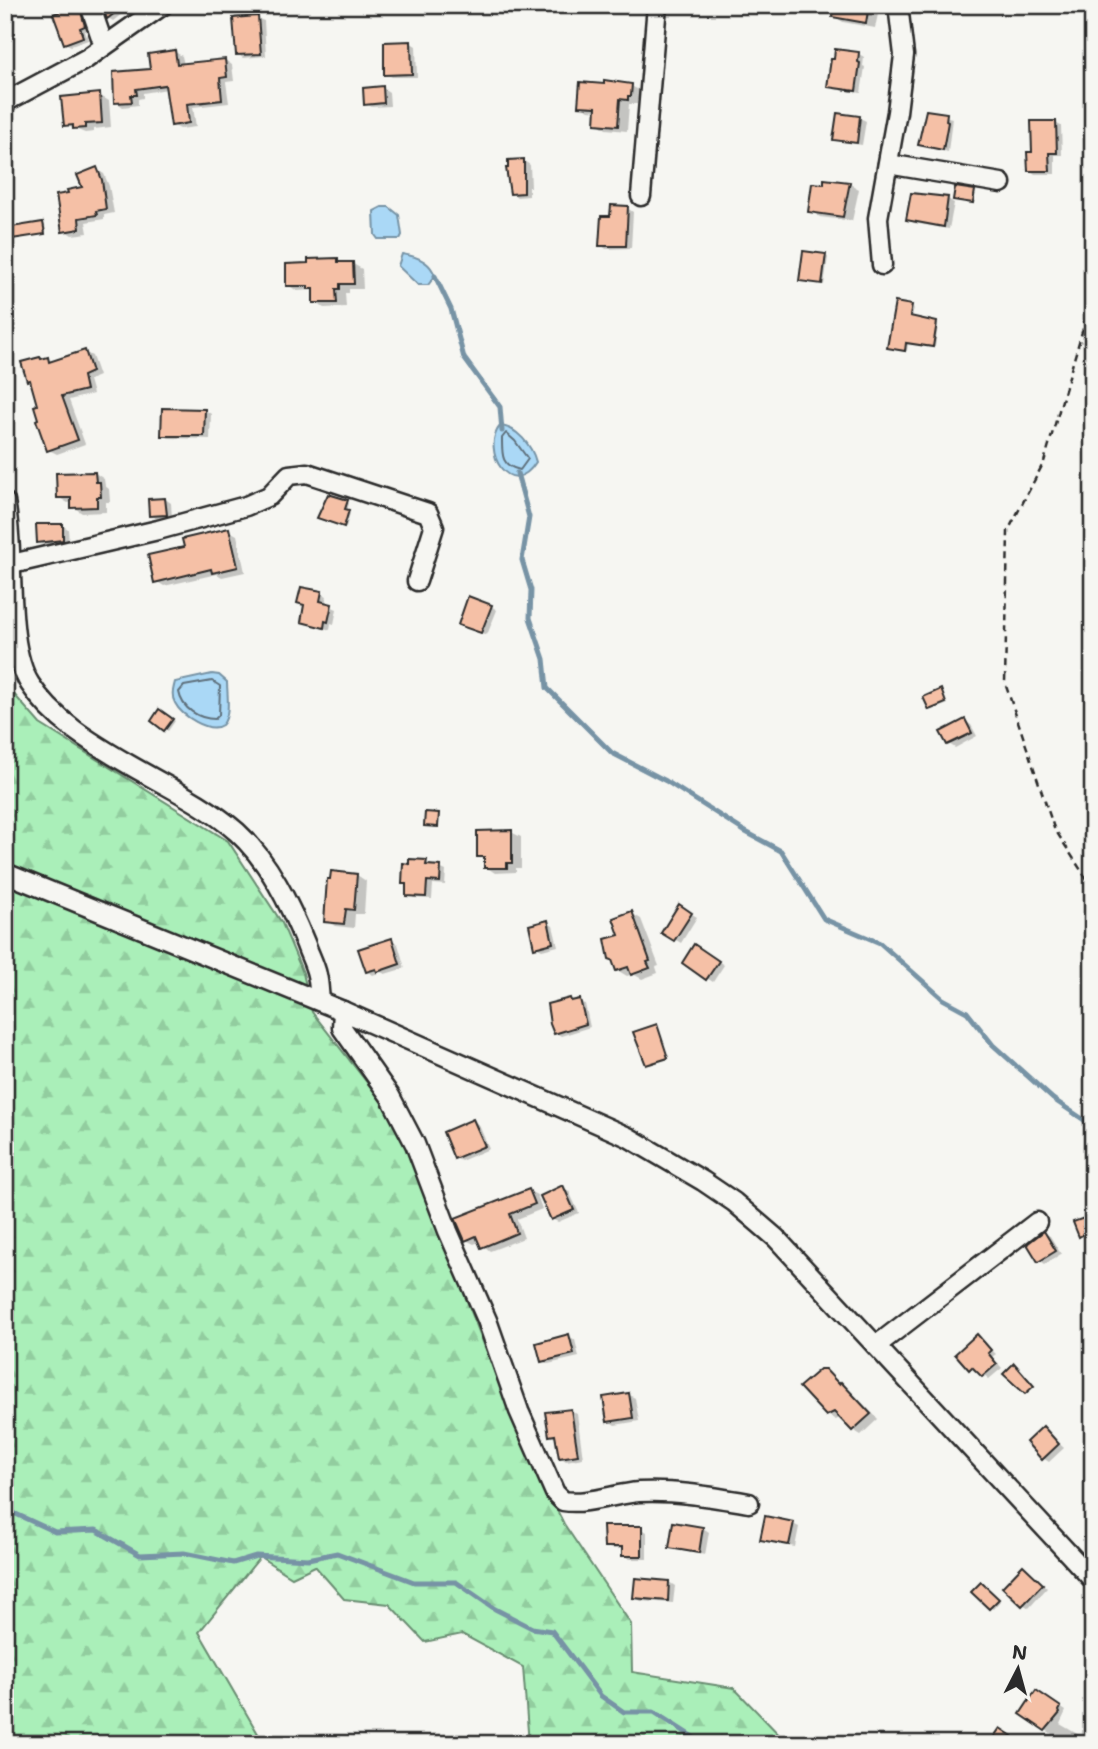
<svg xmlns="http://www.w3.org/2000/svg" width="1098" height="1749" viewBox="0 0 1098 1749" font-family="'Shantell Sans',sans-serif">
  <style>
    .forest { fill: url(#forest-firs); stroke: #6a8d72; stroke-width: 2 }
    .water { fill: #aad8f6; stroke: #7793a5; stroke-width: 2 }
    .shadow { fill: #0003 }
    .lines { fill: none; stroke-linecap: round; stroke-linejoin: round }
    .shore { stroke: #5e707c; stroke-width: 2 }
    .stream { stroke: #7793a5; stroke-width: 5 }
    .building { fill: #f5c0a6; stroke: #2b2b2b; stroke-width: 2 }
    .minor-casing { stroke: #2b2b2b; stroke-width: 23 }
    .path { stroke: #2b2b2b; stroke-width: 2.5; stroke-dasharray: 7 5; stroke-linecap: butt }
    .minor { stroke: #f6f6f2; stroke-width: 18 }
  </style>
  <defs>
    <pattern id="forest-firs" width="22" height="20" patternUnits="userSpaceOnUse" patternTransform="scale(1.75)"><rect width="22" height="20" fill="#aaefb9"/><path d="M5 1l3.5 6h-7zM16 11l3.5 6h-7z" fill="#92cd9f"/></pattern>
  </defs>
  <rect width="100%" height="100%" fill="#f6f6f2"/>
  <filter id="ink" filterUnits="userSpaceOnUse"><feTurbulence type="fractalNoise" baseFrequency=".0143" numOctaves="2"/><feDisplacementMap in="SourceGraphic" scale="14" xChannelSelector="R" yChannelSelector="G"/><feConvolveMatrix kernelMatrix="1 2 1 2 8 2 1 2 1" color-interpolation-filters="sRGB"/></filter>
  <g filter="url(#ink)">
    <polygon class="forest" points="5,684 40,724 228,841 282,923 303,973 312,1012 397,1121 520,1437 564,1524 631,1624 632,1672 734,1688 788,1744 529,1744 523,1667 462,1634 425,1642 389,1604 344,1599 315,1566 292,1577 260,1557 199,1632 264,1744 5,1744"/>
    <g class="water">
      <polygon points="382,207 389,207 399,215 402,235 400,239 378,239 375,235 374,211"/>
      <path d="M 402,254 C 416,256 431,262 435,276 L 428,285 L 418,285 L 398,266 Z"/>
      <path d="M 500,426 C 517,427 532,446 536,462 C 511,502 480,450 500,426 Z"/>
      <path d="M 212,674 L 219,675 L 227,682 C 227,692 231,717 222,725 C 209,734 181,715 175,703 C 171,696 173,690 175,682 Z"/>
    </g>
    <g class="shadow">
      <polygon points="104,5 133,5 113,21 108,18"/>
      <polygon points="234,5 251,5 251,16 264,21 266,56 243,58 237,54"/>
      <polygon points="836,5 880,5 875,28 843,22 834,16"/>
      <polygon points="79,7 85,11 90,30 85,31 88,40 71,46 65,43"/>
      <polygon points="411,43 416,46 417,77 392,77 386,74"/>
      <polygon points="175,52 182,56 184,65 225,60 232,65 234,81 226,82 229,103 193,107 196,127 180,129 172,125 167,89 143,93 143,98 138,99 138,105 123,107 116,102"/>
      <polygon points="859,54 864,57 863,66 865,67 861,93 834,89 829,86"/>
      <polygon points="631,86 641,91 640,101 637,100 637,104 629,104 627,131 606,129 597,123 598,111 589,110 580,105"/>
      <polygon points="383,88 389,92 390,106 372,107 366,104"/>
      <polygon points="99,95 109,101 111,127 94,129 94,132 85,133 65,125"/>
      <polygon points="928,112 952,118 948,152 920,144"/>
      <polygon points="860,118 866,121 862,145 841,142 835,139"/>
      <polygon points="1055,123 1061,126 1062,155 1055,155 1055,174 1035,174 1029,170 1034,154"/>
      <polygon points="5,153 9,155 10,199 5,200"/>
      <polygon points="524,161 530,165 531,187 529,187 529,196 517,197 511,193"/>
      <polygon points="96,169 104,174 109,186 114,213 104,215 104,219 86,222 88,233 72,235 64,230"/>
      <polygon points="826,181 850,184 859,189 852,221 820,217 810,211"/>
      <polygon points="913,195 948,199 954,203 949,229 914,223 908,220"/>
      <polygon points="627,208 633,212 631,248 606,249 601,245 612,218"/>
      <polygon points="42,224 45,225 46,234 5,240"/>
      <polygon points="825,256 828,257 824,285 801,280"/>
      <polygon points="338,260 344,264 353,264 362,269 363,289 349,289 349,293 345,293 346,307 324,308 315,302 314,290 297,291 288,285"/>
      <polygon points="911,306 914,308 912,318 938,325 935,347 908,343 907,351 892,349"/>
      <polygon points="84,352 92,356 99,376 89,380 93,394 69,400 85,444 57,454 49,450 39,406 32,382 28,380 43,360 48,359 53,362"/>
      <polygon points="205,410 211,414 210,439 169,438 163,435"/>
      <polygon points="95,473 104,479 105,486 109,489 110,502 106,502 106,512 82,513 73,507 73,502 68,503 58,497"/>
      <polygon points="165,499 171,503 172,518 157,519 151,515"/>
      <polygon points="347,502 349,503 347,511 350,513 346,527 321,519"/>
      <polygon points="62,525 68,529 69,543 45,546 39,542"/>
      <polygon points="228,530 237,535 245,572 222,577 217,574 164,586 156,581 186,548"/>
      <polygon points="321,593 327,596 325,604 337,609 334,624 331,623 330,630 303,621 306,606 299,603"/>
      <polygon points="491,606 497,610 487,635 466,627"/>
      <polygon points="940,691 948,704 932,710 930,709"/>
      <polygon points="160,711 175,721 168,731 153,720"/>
      <polygon points="965,721 971,725 977,736 955,748 949,744"/>
      <polygon points="511,832 521,837 521,868 516,868 516,872 495,873 486,867 486,860 479,856"/>
      <polygon points="426,862 446,871 445,885 433,884 432,899 414,898 408,895 408,886 404,883"/>
      <polygon points="357,875 366,881 364,914 355,914 354,928 335,926 326,921"/>
      <polygon points="680,907 697,917 681,943 663,932"/>
      <polygon points="631,913 641,919 659,966 656,967 658,973 642,979 633,974 627,976 617,970"/>
      <polygon points="547,922 553,926 558,946 542,950 536,947"/>
      <polygon points="392,940 398,944 405,968 385,974 381,972 373,975 367,971"/>
      <polygon points="695,946 724,965 713,982 684,963"/>
      <polygon points="570,1000 585,1004 590,1027 561,1036 556,1033"/>
      <polygon points="657,1026 669,1059 650,1065 648,1064"/>
      <polygon points="473,1121 479,1125 489,1149 461,1161 455,1158"/>
      <polygon points="563,1187 569,1191 579,1213 558,1222 552,1219"/>
      <polygon points="529,1191 537,1195 542,1209 517,1219 524,1238 490,1251 479,1242 474,1244 466,1240"/>
      <polygon points="1087,1218 1093,1222 1093,1235 1086,1239 1081,1235"/>
      <polygon points="1044,1233 1050,1236 1061,1254 1045,1264 1039,1260"/>
      <polygon points="569,1336 575,1340 579,1357 548,1364 542,1361"/>
      <polygon points="977,1336 996,1354 992,1357 1002,1368 989,1379 978,1370 976,1372 970,1368"/>
      <polygon points="824,1371 849,1389 878,1419 861,1435 853,1430 841,1417 836,1420 827,1415"/>
      <polygon points="629,1395 635,1398 639,1421 615,1425 609,1421"/>
      <polygon points="571,1411 577,1414 583,1458 566,1461 560,1457 557,1439 550,1435"/>
      <polygon points="1043,1429 1064,1448 1049,1462 1043,1458"/>
      <polygon points="793,1524 799,1527 795,1547 768,1542 762,1539"/>
      <polygon points="641,1528 647,1532 647,1559 630,1559 624,1555 624,1549 611,1549 605,1546"/>
      <polygon points="703,1528 709,1532 705,1555 677,1550 671,1547"/>
      <polygon points="1029,1571 1047,1588 1029,1608 1023,1604"/>
      <polygon points="669,1582 675,1586 673,1603 641,1601 635,1597"/>
      <polygon points="984,1585 1000,1601 993,1609 990,1607"/>
      <polygon points="1037,1692 1066,1711 1060,1724 1086,1739 1083,1744 1047,1744 1052,1734 1022,1714"/>
    </g>
    <g class="lines">
      <g class="shore">
        <path d="M 506,433 L 515,441 L 528,459 L 520,470 C 501,466 502,455 502,438 Z"/>
        <path d="M 212,681 L 220,686 L 219,715 L 215,719 C 199,719 182,709 179,692 L 184,686 Z"/>
      </g>
      <g class="stream">
        <polyline points="435,276 451,309 464,358 500,407 502,431"/>
        <polyline points="517,473 529,517 522,560 531,590 530,618 544,659 547,688 612,753 666,781 744,831 781,851 824,919 880,943 943,999 967,1012 993,1045 1053,1099 1093,1126"/>
        <polyline points="5,1509 55,1532 96,1530 140,1555 184,1553 233,1563 256,1556 308,1559 337,1553 414,1582 456,1582 495,1609 532,1628 552,1631 601,1696 624,1712 654,1712 696,1739 716,1744"/>
      </g>
    </g>
    <g class="building">
      <polygon points="62,5 79,5 85,26 80,28 83,37 64,44 53,14 64,10"/>
      <polygon points="102,5 125,5 107,19"/>
      <polygon points="834,5 869,5 866,23 832,17"/>
      <polygon points="258,16 261,54 236,55 233,18"/>
      <polygon points="411,41 412,74 384,75 384,42"/>
      <polygon points="835,49 859,52 858,62 860,63 856,91 827,87 831,59 834,59"/>
      <polygon points="175,50 177,64 225,59 227,77 220,78 222,100 187,104 189,123 171,126 165,85 136,89 137,95 131,95 132,102 114,103 113,72 150,69 148,54"/>
      <polygon points="604,80 632,84 631,96 628,96 628,100 620,99 618,126 595,124 596,107 578,106 580,82 604,84"/>
      <polygon points="383,86 384,103 364,105 363,88"/>
      <polygon points="100,93 102,123 85,124 85,128 73,129 73,125 64,126 61,97"/>
      <polygon points="926,110 947,113 946,121 948,122 943,150 918,145"/>
      <polygon points="837,113 860,116 857,143 833,140"/>
      <polygon points="1031,121 1056,121 1057,153 1049,153 1050,171 1028,171 1027,152 1032,152"/>
      <polygon points="524,159 524,193 510,194 506,168 508,168 508,160"/>
      <polygon points="97,167 102,180 106,209 96,211 97,215 79,218 80,229 62,232 56,195 68,193 67,190 82,187 77,175"/>
      <polygon points="824,179 850,182 843,217 808,212 812,183 824,184"/>
      <polygon points="955,187 975,190 973,203 953,200"/>
      <polygon points="911,193 948,197 944,227 906,220"/>
      <polygon points="611,205 628,206 626,246 599,246 601,216 610,216"/>
      <polygon points="43,222 45,234 5,240 5,228"/>
      <polygon points="803,251 826,254 822,284 799,281"/>
      <polygon points="338,258 338,262 353,262 354,284 340,284 340,289 336,289 337,303 313,303 313,289 308,289 308,286 286,286 286,264 308,263 308,259"/>
      <polygon points="895,302 912,305 910,316 937,322 933,347 906,343 905,351 887,348"/>
      <polygon points="85,350 92,372 83,376 86,390 62,396 78,440 47,451 36,420 38,419 34,406 37,405 30,380 27,381 21,362 40,357 41,359 48,357 49,362"/>
      <polygon points="162,408 205,409 204,436 161,436"/>
      <polygon points="95,472 96,482 100,482 101,497 97,497 97,507 71,508 71,498 57,498 56,473"/>
      <polygon points="328,494 348,500 345,509 349,510 344,527 317,518"/>
      <polygon points="165,498 167,515 149,516 148,499"/>
      <polygon points="36,524 63,524 63,540 37,543"/>
      <polygon points="229,528 238,567 212,573 211,569 154,583 148,555 184,547 182,539"/>
      <polygon points="301,587 322,591 320,601 332,604 328,622 325,621 324,628 301,622 304,605 297,603"/>
      <polygon points="468,596 492,605 481,633 458,625"/>
      <polygon points="941,689 946,703 929,710 923,697"/>
      <polygon points="159,709 173,719 164,731 151,721"/>
      <polygon points="965,719 972,733 947,745 940,732"/>
      <polygon points="425,812 439,813 438,827 424,826"/>
      <polygon points="512,830 512,863 507,863 507,868 484,868 484,857 477,857 477,831"/>
      <polygon points="409,859 427,860 426,865 441,866 440,882 427,881 426,897 406,896 406,884 402,884 403,863 409,864"/>
      <polygon points="331,871 357,874 354,910 346,909 344,924 324,922 327,879 330,879"/>
      <polygon points="679,904 692,913 674,941 661,933"/>
      <polygon points="632,911 650,961 647,962 650,968 631,975 628,967 616,971 612,960 609,959 605,939 619,935 613,918"/>
      <polygon points="548,920 553,943 534,948 529,925"/>
      <polygon points="392,938 400,964 377,972 376,969 366,972 358,949"/>
      <polygon points="694,944 719,961 706,980 682,963"/>
      <polygon points="570,998 571,1001 580,999 586,1024 554,1034 550,1024 547,1004"/>
      <polygon points="657,1024 668,1058 646,1065 633,1032"/>
      <polygon points="473,1119 485,1146 454,1159 443,1132"/>
      <polygon points="563,1185 574,1210 551,1220 540,1196"/>
      <polygon points="529,1189 535,1204 510,1214 517,1233 481,1248 476,1236 465,1241 455,1218"/>
      <polygon points="1087,1217 1092,1229 1079,1237 1073,1222"/>
      <polygon points="1044,1231 1056,1251 1038,1262 1027,1244"/>
      <polygon points="569,1334 574,1354 541,1362 536,1343"/>
      <polygon points="977,1334 991,1350 988,1353 997,1364 982,1377 972,1367 969,1370 955,1354"/>
      <polygon points="1014,1363 1034,1386 1025,1394 1003,1374"/>
      <polygon points="820,1369 825,1369 839,1384 841,1382 871,1414 852,1431 834,1412 826,1416 799,1387"/>
      <polygon points="629,1393 633,1418 607,1422 603,1397"/>
      <polygon points="571,1409 578,1455 559,1458 555,1435 549,1436 545,1412"/>
      <polygon points="1043,1426 1059,1444 1042,1460 1026,1442"/>
      <polygon points="765,1516 794,1522 789,1545 760,1540"/>
      <polygon points="673,1522 703,1527 699,1553 669,1548"/>
      <polygon points="603,1526 642,1526 642,1556 622,1556 622,1547 604,1547"/>
      <polygon points="1023,1565 1043,1584 1022,1606 1002,1587"/>
      <polygon points="635,1578 669,1581 668,1601 633,1598"/>
      <polygon points="981,1582 999,1599 989,1609 971,1592"/>
      <polygon points="1036,1690 1061,1707 1059,1711 1060,1713 1045,1731 1020,1714"/>
      <polygon points="1000,1728 1012,1736 1006,1744 989,1744"/>
    </g>
    <g class="lines">
      <g class="minor-casing">
        <g id="minor">
          <polyline points="90,5 104,46"/>
          <polyline points="5,102 86,59 163,5"/>
          <polyline points="888,164 1001,183"/>
          <polyline points="641,196 657,5"/>
          <polyline points="882,265 878,218 897,112 904,55 898,5"/>
          <path d="M 5,502 C 16,553 4,643 30,684 C 53,720 92,743 128,764 C 164,785 205,804 237,832 C 269,861 290,905 306,945 C 309,954 315,965 317,975 C 319,983 319,992 320,1001"/>
          <polyline points="12,564 158,530 246,506 269,496 289,475 307,473 428,513 434,527 417,581"/>
          <polyline points="5,873 343,1011 628,1137 703,1181 734,1202 776,1238 1093,1580"/>
          <path d="M 343,1011 L 342,1028 L 390,1096 L 415,1144 L 448,1231 L 487,1320 L 519,1411 L 555,1493 L 563,1501 C 587,1505 614,1494 639,1492 C 676,1490 713,1497 749,1503"/>
          <polyline points="877,1345 1037,1222"/>
        </g>
      </g>
      <polyline class="path" points="1093,294 1044,462 1008,531 1005,683 1054,828 1093,889"/>
      <use href="#minor" class="minor"/>
    </g>
  </g>
  <rect width="1098" height="1749" fill="none" stroke="#f6f6f2" stroke-width="28"/>
  <rect x="14" y="14" width="1070" height="1721" fill="none" stroke="#2b2b2b" stroke-width="2.5" filter="url(#ink)"/>
  <g transform="translate(1018 1669) rotate(6)" stroke="#f6f6f2" stroke-width="5" paint-order="stroke">
  <path d="M0-5L12 26L0 18L-12 26Z" fill="#2b2b2b"/>
  <text y="-10" font-size="19" font-weight="bold" text-anchor="middle" fill="#2b2b2b">N</text>
  </g>
</svg>
